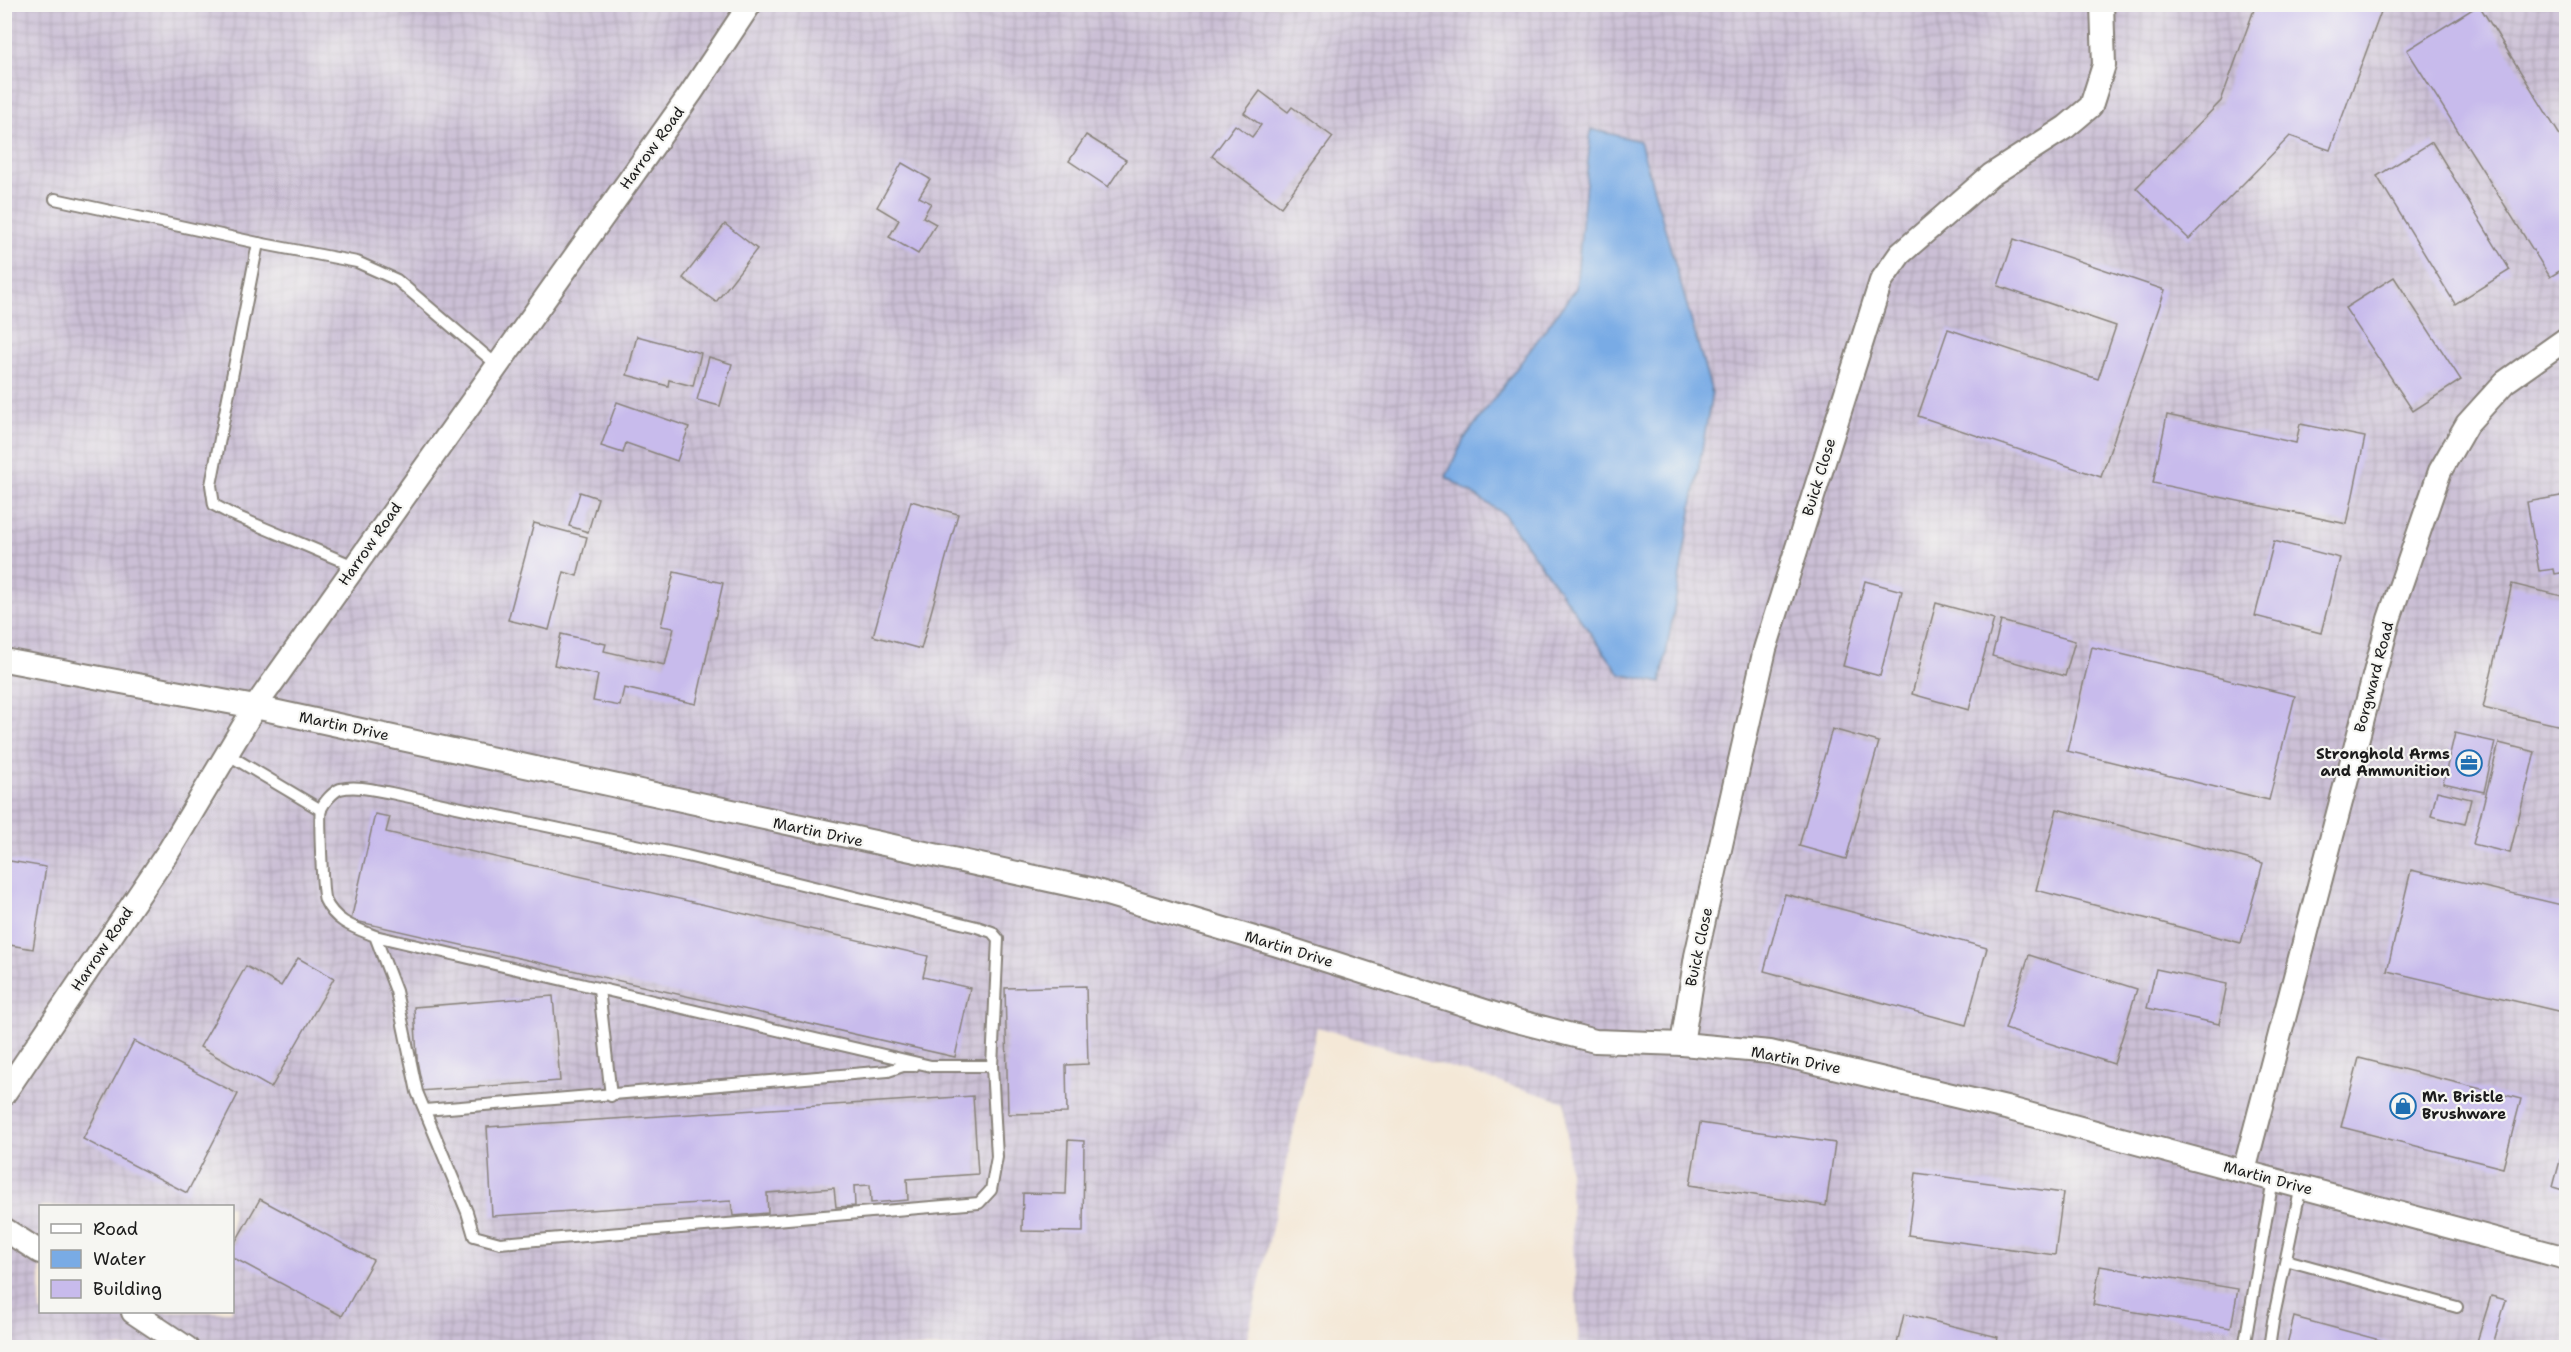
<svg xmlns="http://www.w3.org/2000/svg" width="2571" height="1352" viewBox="0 0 2571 1352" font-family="'Shantell Sans',sans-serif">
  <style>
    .industrial { fill: url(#industrial-grid); fill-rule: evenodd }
    .water { fill: #79abe5; stroke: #4a6480; stroke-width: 1.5 }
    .building { fill: #c8bbec }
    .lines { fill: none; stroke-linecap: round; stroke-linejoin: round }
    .lane-casing { stroke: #88827a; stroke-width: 14 }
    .street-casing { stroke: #88827a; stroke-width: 26 }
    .lane { stroke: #fff; stroke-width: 10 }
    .street { stroke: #fff; stroke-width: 22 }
    .labels { text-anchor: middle; stroke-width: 4.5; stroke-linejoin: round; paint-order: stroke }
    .street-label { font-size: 15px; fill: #1c1c1c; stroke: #f6f6f2 }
    .poi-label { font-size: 15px; font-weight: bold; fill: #1c1c1c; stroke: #f6f6f2; text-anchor: end }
  </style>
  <defs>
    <pattern id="industrial-grid" width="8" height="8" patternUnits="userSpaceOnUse" patternTransform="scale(1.5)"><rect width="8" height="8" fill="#cbbfd5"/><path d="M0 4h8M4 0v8" fill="none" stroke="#aea4b6"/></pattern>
  </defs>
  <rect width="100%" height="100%" fill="#f6f6f2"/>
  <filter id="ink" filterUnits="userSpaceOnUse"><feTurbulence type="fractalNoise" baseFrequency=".0167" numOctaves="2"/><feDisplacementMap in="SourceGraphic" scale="12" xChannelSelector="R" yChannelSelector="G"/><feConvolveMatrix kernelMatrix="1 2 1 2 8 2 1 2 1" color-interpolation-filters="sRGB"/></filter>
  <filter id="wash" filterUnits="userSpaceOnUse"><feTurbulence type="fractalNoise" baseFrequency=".008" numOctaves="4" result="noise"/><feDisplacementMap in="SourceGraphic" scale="24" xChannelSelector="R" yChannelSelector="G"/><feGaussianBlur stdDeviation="1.35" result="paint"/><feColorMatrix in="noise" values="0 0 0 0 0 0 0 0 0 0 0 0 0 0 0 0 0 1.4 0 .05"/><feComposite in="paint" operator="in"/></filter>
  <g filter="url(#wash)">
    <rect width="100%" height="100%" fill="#f4e8d7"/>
    <path class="industrial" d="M 5,5 L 2566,5 L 2566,1347 L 1579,1347 L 1565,1102 L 1317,1027 L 1245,1347 L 5,1348 ZM 40,1206 L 232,1206 L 232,1312 L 40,1312 Z"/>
    <polygon class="water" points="1591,129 1640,141 1712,393 1661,683 1620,674 1504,514 1446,477 1464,439 1576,288"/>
    <g id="blocks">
      <g class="building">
        <polygon points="2256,4 2369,4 2382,9 2330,150 2290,136 2189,239 2136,188 2221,101"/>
        <polygon points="2479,5 2566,145 2566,267 2550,277 2407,50"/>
        <polygon points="1260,91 1288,112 1292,107 1333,137 1281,207 1212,156 1235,125 1252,137 1261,125 1244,113"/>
        <polygon points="1086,135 1126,160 1108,187 1069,161"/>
        <polygon points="2432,142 2510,270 2455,304 2377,176"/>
        <polygon points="902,163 930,179 919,197 931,203 923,217 936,224 918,254 889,237 899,220 877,207"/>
        <polygon points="725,224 757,249 716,302 683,278"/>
        <polygon points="2014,239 2165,290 2101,477 1918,416 1948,329 2098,379 2116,326 1998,286"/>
        <polygon points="2394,277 2461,380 2413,411 2345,308"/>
        <polygon points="637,336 701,353 693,386 669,380 668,386 627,375"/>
        <polygon points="709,357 732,364 720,406 697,400"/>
        <polygon points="617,402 689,427 677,461 626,443 623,453 601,446"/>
        <polygon points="2167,415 2296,443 2300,424 2365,437 2347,524 2153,483"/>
        <polygon points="580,492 598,498 588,532 569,526"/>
        <polygon points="2566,495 2566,572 2555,574 2554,569 2539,571 2527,502"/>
        <polygon points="911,501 958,514 921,649 873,636"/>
        <polygon points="534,523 587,537 577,576 564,572 549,630 508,620"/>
        <polygon points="2274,541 2340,558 2321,633 2255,616"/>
        <polygon points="674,572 723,583 696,704 624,688 620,706 593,701 598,675 554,665 561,634 606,644 604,651 665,665 674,628 661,626"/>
        <polygon points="1865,581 1902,591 1880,676 1843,666"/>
        <polygon points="2512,584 2566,597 2566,727 2483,708"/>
        <polygon points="1936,603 1994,619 1969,710 1912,694"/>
        <polygon points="2001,621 2075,641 2065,676 1992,656"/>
        <polygon points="2092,647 2295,696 2269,800 2067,751"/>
        <polygon points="1832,729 1879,742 1846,859 1799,846"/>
        <polygon points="2455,733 2495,742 2484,792 2443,783"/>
        <polygon points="2499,743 2535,752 2510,853 2473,844"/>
        <polygon points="2437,791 2471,799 2465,824 2431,816"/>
        <polygon points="2057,809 2263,863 2241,943 2036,890"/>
        <polygon points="375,814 390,817 386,832 928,956 923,977 970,988 955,1057 351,920"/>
        <polygon points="4,860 46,867 33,949 4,944"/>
        <polygon points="2411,870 2566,906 2566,1013 2387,971"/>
        <polygon points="1785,894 1987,948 1966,1025 1764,971"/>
        <polygon points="2029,955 2137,989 2114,1064 2005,1029"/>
        <polygon points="298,958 334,978 271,1088 200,1047 246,966 281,986"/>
        <polygon points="2156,969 2227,984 2219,1024 2147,1008"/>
        <polygon points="1086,986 1088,1064 1066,1065 1067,1113 1008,1114 1005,988"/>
        <polygon points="553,996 560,1081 419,1091 414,1007"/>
        <polygon points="134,1041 238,1094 187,1193 83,1139"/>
        <polygon points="2359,1058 2521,1099 2503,1168 2341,1127"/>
        <polygon points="973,1096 978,1174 907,1179 908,1200 871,1203 870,1185 854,1186 855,1206 836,1207 834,1188 767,1193 768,1213 733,1216 731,1201 492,1216 487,1127"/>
        <polygon points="1700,1123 1835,1143 1826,1206 1690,1185"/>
        <polygon points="2566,1138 2566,1191 2553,1187"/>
        <polygon points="1068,1140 1084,1141 1083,1232 1022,1231 1023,1193 1066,1194"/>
        <polygon points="1916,1173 2063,1193 2055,1255 1908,1235"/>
        <polygon points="260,1199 373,1260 342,1316 232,1257 232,1248"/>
        <polygon points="2100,1266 2238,1289 2231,1328 2093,1305"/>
        <polygon points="2491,1296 2506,1300 2492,1348 2475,1348"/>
        <polygon points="1904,1314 1998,1337 1996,1348 1896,1348"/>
        <polygon points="2294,1317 2406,1347 2406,1348 2286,1348"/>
      </g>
    </g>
  </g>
  <g filter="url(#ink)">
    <use href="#blocks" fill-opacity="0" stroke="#88827a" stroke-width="1.5"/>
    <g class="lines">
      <g class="lane-casing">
        <g id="lane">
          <polyline points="55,199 258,243"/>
          <polyline points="354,566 231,514 214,505 211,485 258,243 357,262 397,280 497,365"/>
          <polyline points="227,754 321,810"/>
          <path d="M 375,936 L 396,991 L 417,1092 L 467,1212 L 474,1236 L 500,1243 L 979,1203 L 991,1190 L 997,1157 L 992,1066 L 998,939 L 992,932 L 977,927 L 687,856 L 391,793 C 375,790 356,785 340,789 C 333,792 324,802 321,809 C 319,814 322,895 325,900 C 335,922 355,928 375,936 L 931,1066 L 992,1066"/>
          <polyline points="599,989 611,1096"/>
          <polyline points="425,1110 888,1071 903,1066 914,1066"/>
          <polyline points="2286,1260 2457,1307"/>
          <polyline points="2244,1348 2273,1179"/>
          <polyline points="2269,1348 2273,1321 2301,1186"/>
        </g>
      </g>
      <g class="street-casing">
        <g id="street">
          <polyline points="4,660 255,707 1090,889 1281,946 1513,1020 1595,1041 1682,1044 1770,1052 2006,1108 2566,1258"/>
          <polyline points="1682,1044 1696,956 1765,649 1881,281 1900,254 1991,175 2066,127 2091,106 2104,65 2102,4"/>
          <polyline points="4,1094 170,849 255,707 691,93 750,4"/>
          <polyline points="2244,1171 2389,619 2440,471 2467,424 2505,382 2566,339"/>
          <polyline points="4,1229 40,1252"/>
          <polyline points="133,1312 187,1348"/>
        </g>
      </g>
      <use href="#lane" class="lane"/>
      <use href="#street" class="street"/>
    </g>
  </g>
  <defs>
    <g id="office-ring" transform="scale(1.35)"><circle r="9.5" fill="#f6f6f2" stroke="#1f6fb2" stroke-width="1.5"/><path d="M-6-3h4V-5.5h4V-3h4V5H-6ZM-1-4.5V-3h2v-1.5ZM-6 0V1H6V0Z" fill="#1f6fb2"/></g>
    <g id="shop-ring" transform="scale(1.35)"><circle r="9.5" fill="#f6f6f2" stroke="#1f6fb2" stroke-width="1.5"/><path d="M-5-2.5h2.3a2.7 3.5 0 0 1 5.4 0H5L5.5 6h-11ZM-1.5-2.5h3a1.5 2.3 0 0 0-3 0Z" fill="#1f6fb2"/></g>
  </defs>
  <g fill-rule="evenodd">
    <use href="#office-ring" x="2469" y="763"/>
    <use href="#shop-ring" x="2403" y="1106"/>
  </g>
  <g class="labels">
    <g class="street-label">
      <text transform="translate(652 148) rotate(-54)" y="5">Harrow Road</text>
      <text transform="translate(1819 477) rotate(-73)" y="5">Buick Close</text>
      <text transform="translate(370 544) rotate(-55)" y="5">Harrow Road</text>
      <text transform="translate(2374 677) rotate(-75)" y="5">Borgward Road</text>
      <text transform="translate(344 726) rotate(12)" y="5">Martin Drive</text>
      <text transform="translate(818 832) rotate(12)" y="5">Martin Drive</text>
      <text transform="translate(1699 947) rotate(-78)" y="5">Buick Close</text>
      <text transform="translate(102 949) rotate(-56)" y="5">Harrow Road</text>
      <text transform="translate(1289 949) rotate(17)" y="5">Martin Drive</text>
      <text transform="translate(1796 1060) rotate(11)" y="5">Martin Drive</text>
      <text transform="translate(2268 1178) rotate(15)" y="5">Martin Drive</text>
    </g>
    <g class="poi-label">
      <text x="2450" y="759">Stronghold Arms<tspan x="2450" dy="17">and Ammunition</tspan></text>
      <text x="2422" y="1102" text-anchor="start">Mr. Bristle<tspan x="2422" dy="17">Brushware</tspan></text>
    </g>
  </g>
  <rect width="2571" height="1352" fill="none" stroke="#f6f6f2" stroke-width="24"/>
  <rect x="39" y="1205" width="195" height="108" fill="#f6f6f2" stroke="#9f9f9c" stroke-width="1.5"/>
  <rect x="51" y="1224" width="30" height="9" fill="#ffffff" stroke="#9f9f9c" stroke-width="1.5"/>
  <text x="93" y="1235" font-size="18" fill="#1c1c1c">Road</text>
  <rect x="51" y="1250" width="30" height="18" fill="#79abe5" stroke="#9f9f9c" stroke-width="1.5"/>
  <text x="93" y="1265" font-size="18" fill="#1c1c1c">Water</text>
  <rect x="51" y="1280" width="30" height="18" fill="#c8bbec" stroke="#9f9f9c" stroke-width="1.5"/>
  <text x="93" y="1295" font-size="18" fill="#1c1c1c">Building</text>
</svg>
